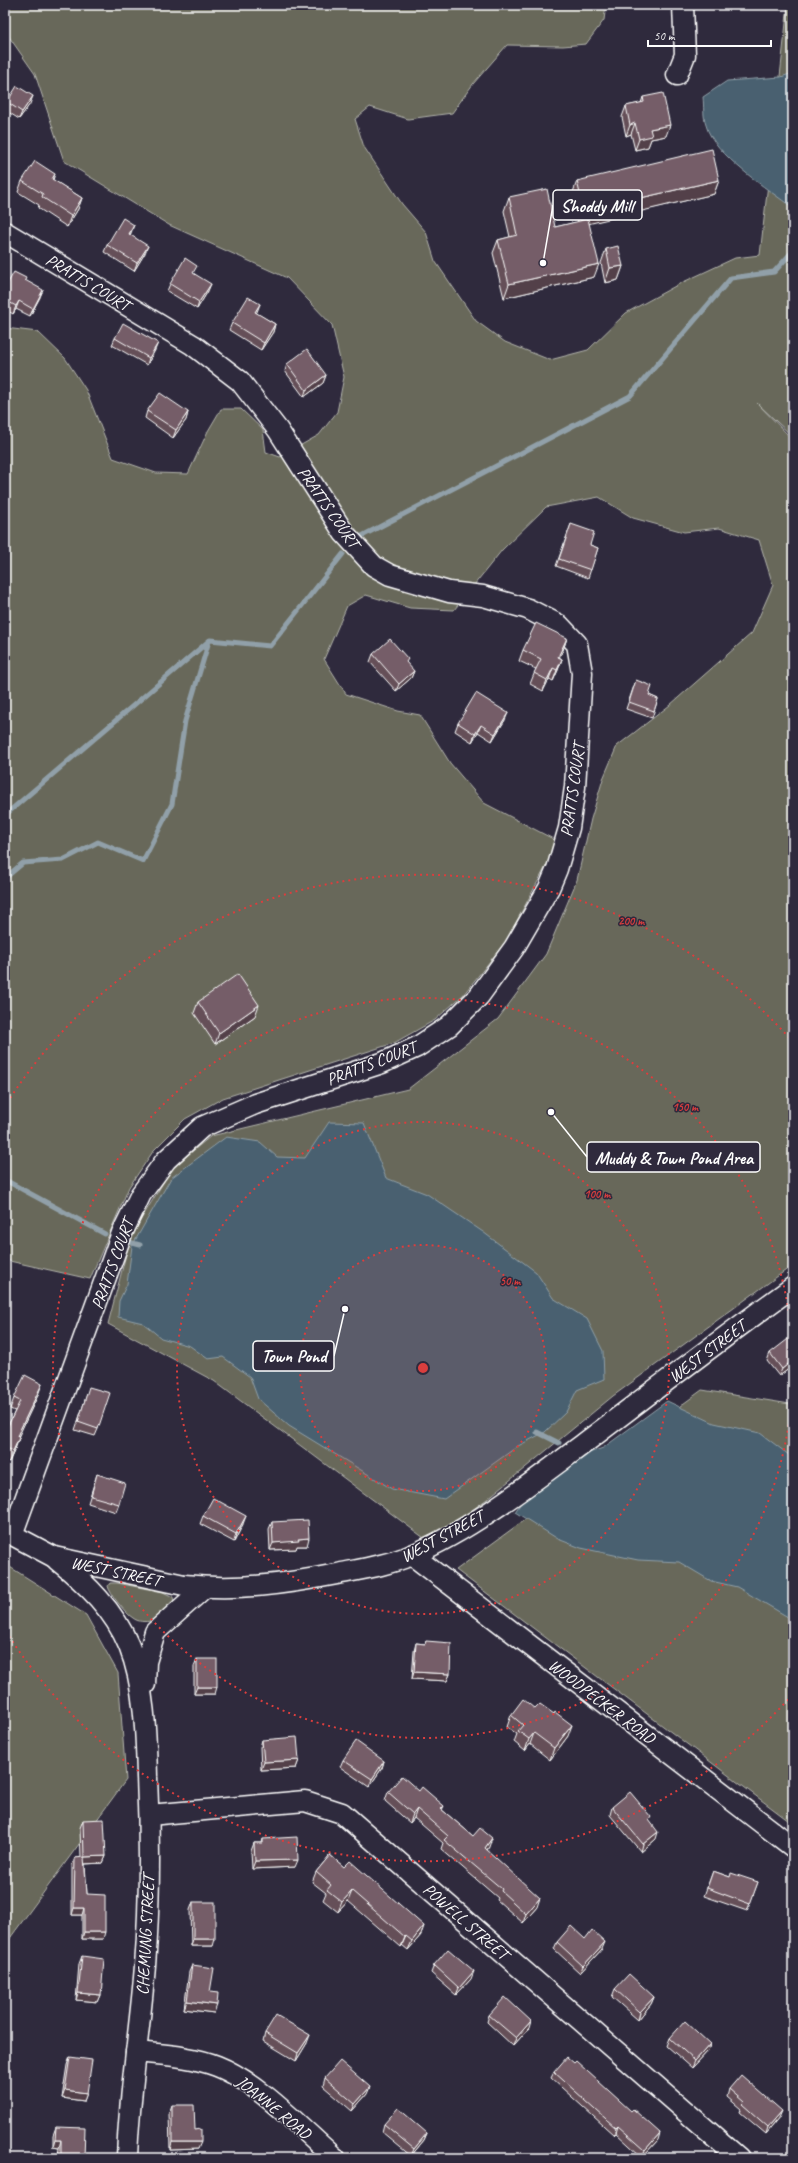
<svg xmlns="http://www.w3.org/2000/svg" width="798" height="2163" viewBox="0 0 798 2163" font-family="Caveat,sans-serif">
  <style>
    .green { fill: #67685a; stroke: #b3b4ac }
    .water { fill: #486170; stroke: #91a0a9 }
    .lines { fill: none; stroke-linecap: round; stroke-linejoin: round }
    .stream { stroke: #91a0a9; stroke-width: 5 }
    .minor-casing { stroke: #fff; stroke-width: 23 }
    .minor { stroke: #2f2a3d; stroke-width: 20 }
    .wall { fill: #655059; stroke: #fff }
    .shaded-wall { fill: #524148; stroke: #fff }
    .building { fill: #755d67; stroke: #fff }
    .ring { fill: none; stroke: #da3e3e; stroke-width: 2; stroke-dasharray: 2 4 }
    .labels { text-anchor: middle; stroke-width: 3; stroke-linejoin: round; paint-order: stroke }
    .street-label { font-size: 17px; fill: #fff; stroke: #2f2a3d }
    .centre { fill: #da3e3e; stroke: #2f2a3d; stroke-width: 2 }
    .ring-label { font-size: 12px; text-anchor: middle; font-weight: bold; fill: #da3e3e; stroke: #2f2a3d; stroke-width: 3; stroke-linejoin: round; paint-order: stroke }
    .leader { fill: none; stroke: #fff; stroke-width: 1.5 }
    .callout-dot { fill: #fff; stroke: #2f2a3d; stroke-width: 1.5 }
    .callout { fill: #2f2a3d; stroke: #fff; stroke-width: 1.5 }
    .callout-label { font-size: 18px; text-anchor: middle; font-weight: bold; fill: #fff }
  </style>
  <rect width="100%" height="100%" fill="#2f2a3d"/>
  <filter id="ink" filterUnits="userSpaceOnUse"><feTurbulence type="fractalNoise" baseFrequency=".025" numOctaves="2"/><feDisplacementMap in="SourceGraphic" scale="8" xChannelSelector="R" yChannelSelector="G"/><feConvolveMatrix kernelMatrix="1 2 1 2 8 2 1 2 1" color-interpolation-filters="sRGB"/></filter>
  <g filter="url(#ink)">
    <g class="green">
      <polygon points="5,5 606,5 604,20 586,44 563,46 507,45 473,84 452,113 408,119 370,107 355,119 364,147 402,204 426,232 435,261 476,321 505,342 550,360 588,350 626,313 679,284 735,258 760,255 788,5 793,5 793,437 757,403 793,440 793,1265 613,1396 487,1499 444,1531 424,1538 214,1381 108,1324 128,1247 140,1221 172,1168 211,1136 408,1089 498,1019 546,954 577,880 591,819 603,779 617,746 670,705 752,633 773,585 759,540 719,528 684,532 633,518 599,497 546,507 502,550 454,610 410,608 366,595 347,606 324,659 346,694 398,711 420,715 450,763 484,803 559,842 506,941 463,995 435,1020 394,1043 223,1098 185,1119 154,1150 129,1187 90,1279 5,1260 5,505 9,478 5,475 5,328 38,332 65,358 86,390 113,458 156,473 188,474 208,431 221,409 241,409 263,430 266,452 280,457 319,435 337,412 344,377 332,325 287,278 169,225 64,161 35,74 5,31"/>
      <polygon points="702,1390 790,1404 793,1403 793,1824 456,1570"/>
      <polygon points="5,1564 86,1615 118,1673 126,1780 5,1945"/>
      <path d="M 110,1583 L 117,1583 L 163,1592 L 173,1597 L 174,1603 L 151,1621 C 145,1622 138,1622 133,1618 C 126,1614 109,1593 108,1586 Z"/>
    </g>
    <g class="water">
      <path d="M 793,73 L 793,208 C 769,190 713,154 706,125 C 703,117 704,106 703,97 L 727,81 L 781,77 Z"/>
      <polygon points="329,1122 364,1123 386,1178 427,1194 483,1232 536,1272 553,1298 587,1319 603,1351 604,1379 577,1390 566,1412 545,1432 518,1446 444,1499 392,1489 289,1426 258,1399 250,1377 223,1357 208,1359 190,1346 161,1338 143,1323 118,1317 119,1301 127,1284 132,1246 171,1178 226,1137 260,1142 277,1157 305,1158"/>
      <polygon points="667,1401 714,1423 760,1433 793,1458 793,1620 737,1587 711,1581 679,1562 638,1560 581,1548 558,1539 515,1512 525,1497 572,1459 603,1448"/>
    </g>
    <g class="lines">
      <g class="stream">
        <polyline points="360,537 630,396 731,278 774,272 793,251"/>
        <polyline points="5,815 210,640 270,646 343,554"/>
        <polyline points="5,878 23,863 63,860 98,842 143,861 172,804 185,721 209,641"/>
        <polyline points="5,1180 105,1234"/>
        <polyline points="129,1242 140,1245"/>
        <polyline points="537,1432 559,1443"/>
      </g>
      <g class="minor-casing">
        <g id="minor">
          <polyline points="677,75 685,55 683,5"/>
          <polyline points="5,232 193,345 240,381 278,430 344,533 374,566 390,575 449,592 483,596 528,609 559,625 577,644 582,673 575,787 569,828 557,869 549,888 514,948 479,996 449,1026 417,1047 382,1063 255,1104 202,1127 166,1160 141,1194 122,1233 12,1535"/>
          <path d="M 5,1531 L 54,1557 L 184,1585 C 236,1591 286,1584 337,1574 C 362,1569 388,1565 412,1555 C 471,1530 531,1483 582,1445 C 652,1392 722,1338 793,1287"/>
          <polyline points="412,1555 793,1847"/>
          <path d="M 57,1560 C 87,1584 114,1610 129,1646 C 145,1686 146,1735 147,1777 C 150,1840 150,1903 145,1966 C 140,2030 129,2094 127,2158"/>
          <polyline points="145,1684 146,1662 155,1632 204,1588"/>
          <polyline points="149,1815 305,1801 342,1813 739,2158"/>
          <path d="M 136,2052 C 163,2055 192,2056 217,2066 C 258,2082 302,2129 335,2158"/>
        </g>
      </g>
      <use href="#minor" class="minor"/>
    </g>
    <g class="wall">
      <polygon points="643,97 666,136 651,139 648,147 635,150 631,134 626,136 622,117 626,106 641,103"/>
      <polygon points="7,102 30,104 19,119 5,110 5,108"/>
      <polygon points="55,174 53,180 82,198 78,209 67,227 38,208 39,205 18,192 22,181"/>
      <polygon points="719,180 714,194 589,223 594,277 504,298 493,253 498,240 510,237 504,211 509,197 555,227 578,222 572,195 577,181"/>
      <polygon points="131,233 130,235 145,253 134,271 104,252 107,245"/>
      <polygon points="606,249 623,266 618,280 605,283 601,263"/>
      <polygon points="195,274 208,291 197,309 167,291 170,284"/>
      <polygon points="25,280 40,297 30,316 16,309 13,314 5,309 5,288"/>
      <polygon points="256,313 275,324 273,332 261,350 229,330 232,323"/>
      <polygon points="115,338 155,350 147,365 112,345"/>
      <polygon points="287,364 326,375 323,383 304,397 285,371"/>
      <polygon points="147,411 188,412 186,420 173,438 145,418"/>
      <polygon points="571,524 590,545 598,548 588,578 556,566"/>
      <polygon points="567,638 563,650 559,657 562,659 558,670 553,681 549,679 543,691 530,684 536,669 519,661 523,650"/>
      <polygon points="373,654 414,671 411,678 396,691 370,662"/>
      <polygon points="636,680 649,695 658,699 652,718 626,709"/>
      <polygon points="505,720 492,741 478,732 472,742 455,731 458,723"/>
      <polygon points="198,1002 255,1016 215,1044 194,1013"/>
      <polygon points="770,1353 793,1366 779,1376 767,1361"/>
      <polygon points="87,1394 98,1429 95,1436 75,1430"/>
      <polygon points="38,1395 18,1437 19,1438 15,1449 9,1462 5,1460 5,1430 6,1430 15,1411 10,1409 14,1398"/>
      <polygon points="97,1474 119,1504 116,1512 88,1503"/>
      <polygon points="203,1516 243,1524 234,1542 200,1524"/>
      <polygon points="272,1522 307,1546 297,1546 296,1549 270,1550 269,1529"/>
      <polygon points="426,1641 450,1674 447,1681 412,1679 414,1651 416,1643 425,1644"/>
      <polygon points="197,1659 215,1694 194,1694 194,1666"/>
      <polygon points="511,1715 568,1736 550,1760 530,1744 525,1751 514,1742 517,1734 507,1727"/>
      <polygon points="262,1740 299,1760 296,1768 261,1770 260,1747"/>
      <polygon points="343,1760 384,1761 382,1768 369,1787 340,1767"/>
      <polygon points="419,1791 444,1806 442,1810 473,1836 489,1847 487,1850 537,1907 523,1923 497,1900 498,1898 441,1849 443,1843 414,1818 410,1823 385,1801 388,1792"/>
      <polygon points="612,1807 656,1839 641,1852 610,1815"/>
      <polygon points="83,1820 106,1856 103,1863 85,1864 87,1894 103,1939 82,1939 82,1915 72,1915 72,1865 75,1858 81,1858 80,1828"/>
      <polygon points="263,1839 295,1867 252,1869 251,1851 254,1843 262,1843"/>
      <polygon points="330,1855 421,1935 408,1950 402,1945 401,1947 348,1901 338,1912 323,1900 326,1893 312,1882 316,1872"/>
      <polygon points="713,1871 730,1877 758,1882 747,1911 704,1896"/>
      <polygon points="193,1902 213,1946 191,1946 190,1910"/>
      <polygon points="557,1942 602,1949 580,1973 554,1949"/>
      <polygon points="82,1956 101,1995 98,2002 76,2000 79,1964"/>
      <polygon points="192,1965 210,1992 214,2013 184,2009 189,1972"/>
      <polygon points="434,1965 471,1979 456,1995 431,1973"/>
      <polygon points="615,1989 654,1997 651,2004 638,2020 612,1997"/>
      <polygon points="489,2015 529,2028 513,2046 487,2022"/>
      <polygon points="265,2033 307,2043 296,2061 263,2041"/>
      <polygon points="670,2038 710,2044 708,2051 692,2068 667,2046"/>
      <polygon points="70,2057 87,2093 84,2101 62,2098 67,2065"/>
      <polygon points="554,2072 658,2140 642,2157 616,2133 614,2135 551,2078"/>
      <polygon points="325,2078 367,2094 352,2111 323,2086"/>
      <polygon points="729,2089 779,2118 766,2134 740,2112 741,2109 727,2097"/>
      <polygon points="172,2105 195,2130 198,2149 170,2150 169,2113"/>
      <polygon points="384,2124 427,2133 424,2140 411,2156 382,2132"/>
      <polygon points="56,2127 84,2158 58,2158 59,2148 53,2147 53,2135"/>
    </g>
    <g class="shaded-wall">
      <polygon points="33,96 30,104 19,119 22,112"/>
      <polygon points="635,123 631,134 626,136 630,125"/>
      <polygon points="670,125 666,136 651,139 648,147 635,150 639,139 650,129"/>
      <polygon points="719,180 714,194 579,226 584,211"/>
      <polygon points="82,198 78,209 67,227 71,216"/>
      <polygon points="134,225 131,233 126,241 129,234"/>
      <polygon points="148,246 145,253 134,271 137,263"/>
      <polygon points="599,264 594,277 504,298 509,284"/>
      <polygon points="623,266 618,280 605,283 610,268"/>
      <polygon points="211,284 208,291 197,309 199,302"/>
      <polygon points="43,290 40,297 30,316 33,309"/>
      <polygon points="19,301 16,309 13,314 16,306"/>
      <polygon points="260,304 257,312 252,319 255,312"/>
      <polygon points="275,324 273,332 261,350 264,343"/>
      <polygon points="158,343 155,350 147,365 149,358"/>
      <polygon points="326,375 323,383 304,397 306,390"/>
      <polygon points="188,412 186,420 173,438 176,430"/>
      <polygon points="567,638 563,650 554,668 558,657"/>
      <polygon points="562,659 558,670 553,681 557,670"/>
      <polygon points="553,668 549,679 543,691 547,680"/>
      <polygon points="414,671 411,678 396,691 399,684"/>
      <polygon points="508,713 505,720 492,741 495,734"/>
      <polygon points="481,725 478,732 472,742 475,734"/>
      <polygon points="259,1005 255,1016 215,1044 219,1033"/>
      <polygon points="793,1360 793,1366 779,1376 782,1369"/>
      <polygon points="42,1384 38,1395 13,1448 17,1436"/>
      <polygon points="19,1438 15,1449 9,1462 13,1451"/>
      <polygon points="246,1516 243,1524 234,1542 236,1534"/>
      <polygon points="309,1538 307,1546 297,1546 296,1549 270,1550 273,1543 298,1539"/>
      <polygon points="414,1672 450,1674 447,1681 412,1679"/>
      <polygon points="197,1687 217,1687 215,1694 194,1694"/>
      <polygon points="572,1725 568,1736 550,1760 554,1748"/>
      <polygon points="534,1733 530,1744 525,1751 529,1739"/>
      <polygon points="299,1760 296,1768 261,1770 264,1762"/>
      <polygon points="384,1761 382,1768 369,1787 372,1779"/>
      <polygon points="417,1809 414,1818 410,1823 413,1814"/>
      <polygon points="658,1832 656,1839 641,1852 643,1844"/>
      <polygon points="492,1838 489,1847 481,1857 485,1848"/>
      <polygon points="106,1856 103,1863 82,1864 84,1857"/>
      <polygon points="298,1860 295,1867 252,1869 255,1861"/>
      <polygon points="352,1891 348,1901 338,1912 342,1902"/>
      <polygon points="540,1898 537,1907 523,1923 526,1914"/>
      <polygon points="74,1908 84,1908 82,1915 72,1915"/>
      <polygon points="424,1926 421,1935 408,1950 412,1941"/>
      <polygon points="84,1932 105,1932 103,1939 82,1939"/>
      <polygon points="406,1936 402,1945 401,1947 405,1937"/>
      <polygon points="193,1939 215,1939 213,1946 191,1946"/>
      <polygon points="605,1942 602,1949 580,1973 583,1966"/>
      <polygon points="474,1971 471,1979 456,1995 459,1988"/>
      <polygon points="78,1993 101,1995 98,2002 76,2000"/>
      <polygon points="654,1997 651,2004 638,2020 640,2012"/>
      <polygon points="187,2001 217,2005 214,2013 184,2009"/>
      <polygon points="531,2021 529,2028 513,2046 516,2038"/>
      <polygon points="310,2035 307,2043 296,2061 298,2053"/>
      <polygon points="710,2044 708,2051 692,2068 695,2061"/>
      <polygon points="370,2087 367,2094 352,2111 355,2104"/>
      <polygon points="65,2090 87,2093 84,2101 62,2098"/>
      <polygon points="782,2111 779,2118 766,2134 768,2127"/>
      <polygon points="618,2126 616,2133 614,2135 616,2128"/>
      <polygon points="427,2133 424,2140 411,2156 414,2149"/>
      <polygon points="660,2133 658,2140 642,2157 645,2150"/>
      <polygon points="55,2140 61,2140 59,2148 53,2147"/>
      <polygon points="172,2142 201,2142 198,2149 170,2150"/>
    </g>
    <g class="building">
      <polygon points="17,86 33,96 22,112 7,102"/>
      <polygon points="663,93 670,125 650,129 652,136 639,139 635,123 630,125 626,106 644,102 643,97"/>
      <polygon points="712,149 719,180 584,211 577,181"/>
      <polygon points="35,161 55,174 52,179 82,198 71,216 42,197 43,194 22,181"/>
      <polygon points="547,189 555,227 588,219 599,264 509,284 498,240 517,235 509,197"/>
      <polygon points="123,218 134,225 129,234 148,246 137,263 107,245"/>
      <polygon points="618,246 623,266 610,268 606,249"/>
      <polygon points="185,258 197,266 193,273 211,284 199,302 170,284"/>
      <polygon points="14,272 26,278 25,280 43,290 33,309 19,301 16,306 5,300 8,294 5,292 5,288"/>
      <polygon points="248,297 260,304 255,312 275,324 264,343 232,323"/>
      <polygon points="123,323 158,343 149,358 115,338"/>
      <polygon points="307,349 326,375 306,390 287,364"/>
      <polygon points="160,393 188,412 176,430 147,411"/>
      <polygon points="571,524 594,532 590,545 598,548 591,570 559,559"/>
      <polygon points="536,623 567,638 558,657 562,659 557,670 553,668 547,680 534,673 541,659 523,650"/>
      <polygon points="390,639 408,659 406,662 414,671 399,684 373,654"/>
      <polygon points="636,680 652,686 649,695 658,699 654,711 629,702"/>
      <polygon points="476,693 508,713 495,734 481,725 475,734 458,723"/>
      <polygon points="238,974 259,1005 219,1033 198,1002"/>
      <polygon points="792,1336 793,1337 793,1360 782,1369 770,1353"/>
      <polygon points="25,1375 42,1384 17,1436 19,1438 13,1451 5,1447 5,1430 6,1430 20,1401 14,1398"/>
      <polygon points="89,1387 110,1393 98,1429 78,1422"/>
      <polygon points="97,1474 125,1483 119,1504 91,1496"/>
      <polygon points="213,1498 246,1516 236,1534 203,1516"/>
      <polygon points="308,1520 309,1538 298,1539 299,1541 273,1543 272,1522"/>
      <polygon points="426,1641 451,1643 450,1674 414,1672 416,1643 425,1644"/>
      <rect x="197" y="1659" width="20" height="28"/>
      <polygon points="523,1699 535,1709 540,1704 554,1714 555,1712 572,1725 554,1748 534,1733 529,1739 518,1731 523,1725 511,1715"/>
      <polygon points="297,1737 299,1760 264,1762 262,1740"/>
      <polygon points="356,1741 384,1761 372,1779 343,1760"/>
      <polygon points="402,1776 419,1791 422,1787 444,1806 441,1809 473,1836 480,1828 492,1838 485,1848 540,1898 526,1914 501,1891 502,1889 444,1840 448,1836 417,1809 413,1814 388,1792"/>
      <polygon points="630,1792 651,1817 649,1820 658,1832 643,1844 612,1807"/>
      <polygon points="104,1819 106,1856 84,1857 83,1820"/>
      <polygon points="297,1837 298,1860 255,1861 254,1843 263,1843 263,1839"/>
      <polygon points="330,1855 344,1867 350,1861 424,1926 412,1941 406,1936 405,1937 352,1891 342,1902 327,1890 331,1885 316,1872"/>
      <polygon points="84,1857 87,1894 105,1895 105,1932 84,1932 84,1908 74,1908 75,1858"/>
      <polygon points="713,1871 730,1877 731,1873 758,1882 750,1904 707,1888"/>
      <rect x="193" y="1902" width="22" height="37"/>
      <polygon points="571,1926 585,1939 592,1930 605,1942 583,1966 557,1942"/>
      <polygon points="448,1949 474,1971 459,1988 434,1965"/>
      <polygon points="82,1956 104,1959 101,1995 78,1993"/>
      <polygon points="192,1965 214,1968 210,1992 218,1993 217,2005 187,2001"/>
      <polygon points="629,1974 654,1997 640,2012 615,1989"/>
      <polygon points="505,1997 531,2021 516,2038 489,2015"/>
      <polygon points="276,2015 310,2035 298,2053 265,2033"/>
      <polygon points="685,2021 710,2044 695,2061 670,2038"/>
      <polygon points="70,2057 92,2060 87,2093 65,2090"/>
      <polygon points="567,2057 574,2063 576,2061 631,2111 633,2109 660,2133 645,2150 618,2126 616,2128 554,2072"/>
      <polygon points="340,2061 370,2087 355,2104 325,2078"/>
      <polygon points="741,2075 782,2111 768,2127 742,2104 744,2102 729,2089"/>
      <polygon points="172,2105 194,2105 195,2130 201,2129 201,2142 172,2142"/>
      <polygon points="398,2108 427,2133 414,2149 384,2124"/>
      <polygon points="56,2127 85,2128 84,2158 61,2158 61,2140 55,2140"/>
    </g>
  </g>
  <circle cx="423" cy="1368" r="123" fill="#da3e3e" fill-opacity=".12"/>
  <g class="ring">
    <circle cx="423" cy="1368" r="123"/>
    <circle cx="423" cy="1368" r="246"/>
    <path d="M793 1371A370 370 0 1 1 793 1365"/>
    <path d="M792 1695A493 493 0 0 1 7 1633M7 1103A493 493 0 0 1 792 1041"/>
  </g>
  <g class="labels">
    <g class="street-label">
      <text transform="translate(88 282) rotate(31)" y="6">PRATTS COURT</text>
      <text transform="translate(329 507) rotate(55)" y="6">PRATTS COURT</text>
      <text transform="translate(572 790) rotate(-82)" y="6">PRATTS COURT</text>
      <text transform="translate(371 1063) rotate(-21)" y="6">PRATTS COURT</text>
      <text transform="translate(112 1264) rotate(-70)" y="6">PRATTS COURT</text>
      <text transform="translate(707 1351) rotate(-37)" y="6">WEST STREET</text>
      <text transform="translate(442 1536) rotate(-28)" y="6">WEST STREET</text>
      <text transform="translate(116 1571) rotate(12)" y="6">WEST STREET</text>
      <text transform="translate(602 1701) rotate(37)" y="6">WOODPECKER ROAD</text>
      <text transform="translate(466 1921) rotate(41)" y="6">POWELL STREET</text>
      <text transform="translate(145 1935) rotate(-87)" y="6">CHEMUNG STREET</text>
      <text transform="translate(274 2107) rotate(39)" y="6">JOANNE ROAD</text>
    </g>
  </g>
  <circle cx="423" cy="1368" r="6" class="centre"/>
  <g class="ring-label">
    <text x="631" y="925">200 m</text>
    <text x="685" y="1111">150 m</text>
    <text x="597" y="1198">100 m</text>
    <text x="510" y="1285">50 m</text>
  </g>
  <path class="leader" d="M543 263L553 205M551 1112L587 1157M345 1309L334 1356"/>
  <g class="callout-dot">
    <circle cx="543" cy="263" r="4"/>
    <circle cx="551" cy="1112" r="4"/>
    <circle cx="345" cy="1309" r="4"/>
  </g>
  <g class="callout">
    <rect x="553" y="190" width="89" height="30" rx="4"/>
    <rect x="587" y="1142" width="173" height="30" rx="4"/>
    <rect x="253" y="1341" width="81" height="30" rx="4"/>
  </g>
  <g class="callout-label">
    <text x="597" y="212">Shoddy Mill</text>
    <text x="674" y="1164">Muddy &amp; Town Pond Area</text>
    <text x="294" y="1362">Town Pond</text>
  </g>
  <rect width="798" height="2163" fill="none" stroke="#2f2a3d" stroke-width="20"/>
  <rect x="10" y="10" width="778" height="2143" fill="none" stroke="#fff" stroke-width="1.5" filter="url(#ink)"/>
  <path d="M648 40v6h123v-6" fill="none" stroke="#ffffff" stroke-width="2"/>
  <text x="654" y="40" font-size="12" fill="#ffffff" stroke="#2f2a3d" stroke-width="3" paint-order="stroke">50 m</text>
</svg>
